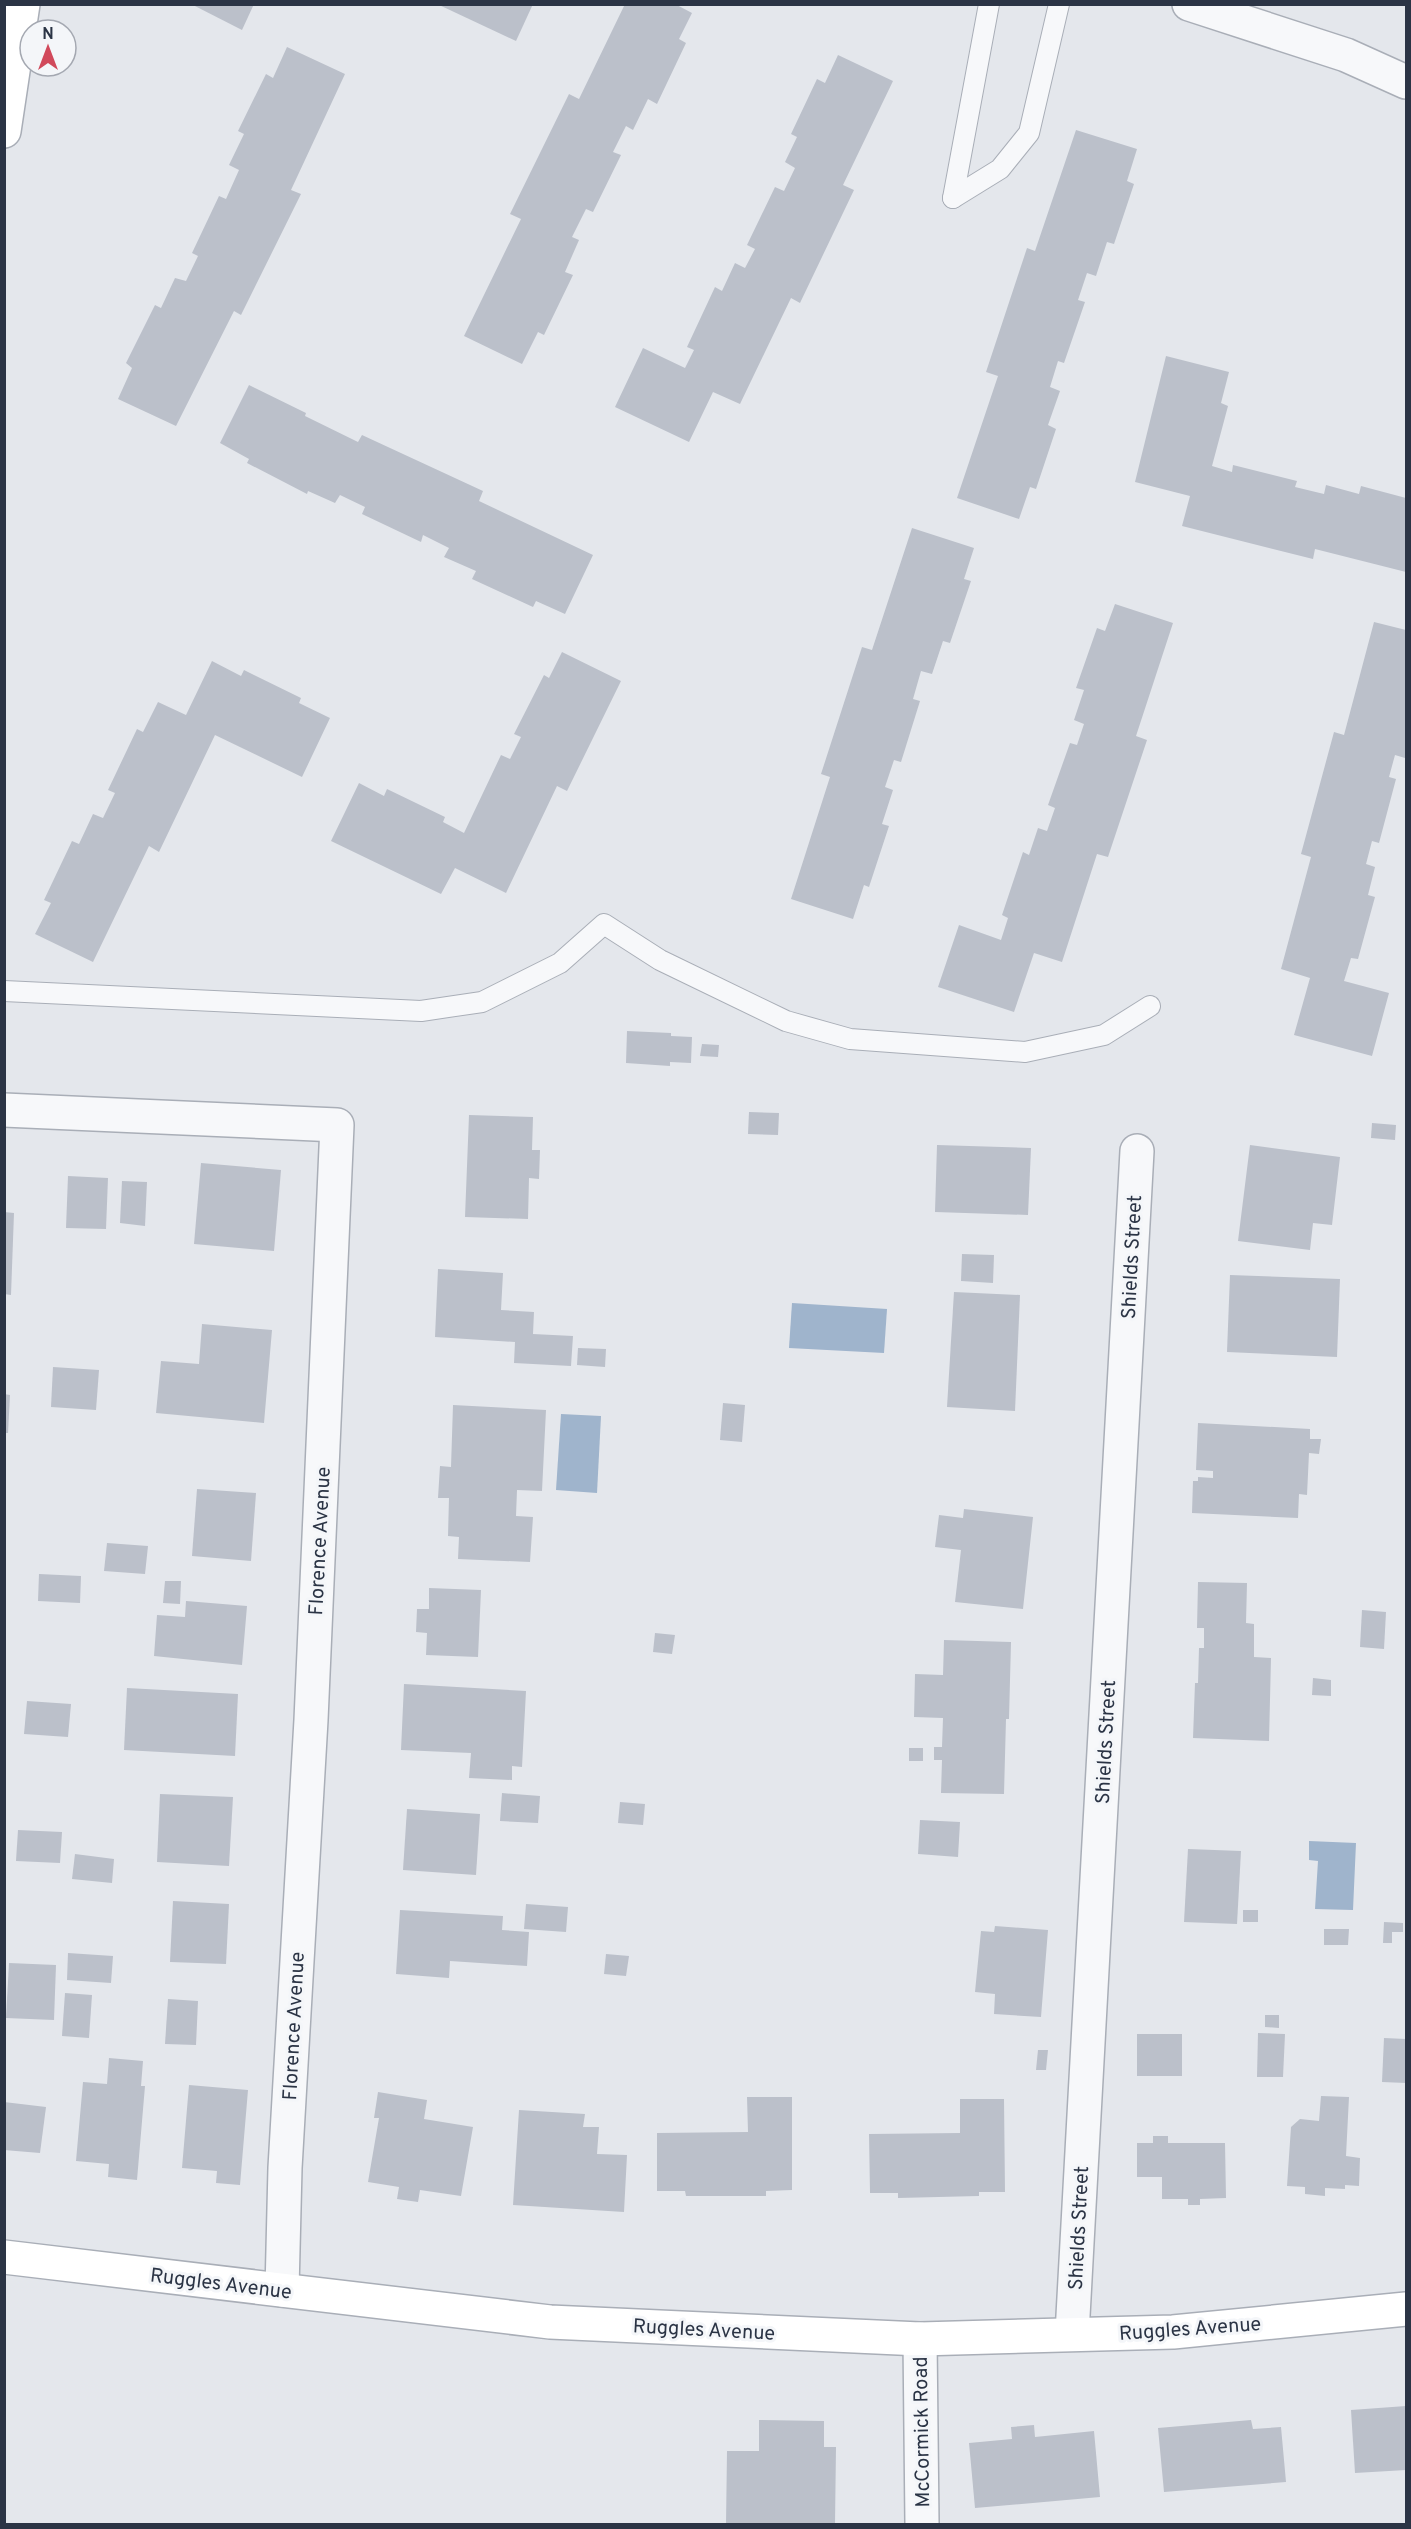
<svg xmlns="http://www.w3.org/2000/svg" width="1411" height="2529" viewBox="0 0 1411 2529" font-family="Overpass,sans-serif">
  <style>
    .water { fill: #9fb4cc }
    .building { fill: #bbc0ca }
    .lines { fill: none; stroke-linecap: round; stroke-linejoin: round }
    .lane-casing { stroke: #a9aeb7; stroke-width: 22 }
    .street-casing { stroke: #a9aeb7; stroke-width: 36 }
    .secondary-casing { stroke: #a9aeb7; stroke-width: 36 }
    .lane { stroke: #f7f8fa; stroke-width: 20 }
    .street { stroke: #f7f8fa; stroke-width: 33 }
    .secondary { stroke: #fff; stroke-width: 33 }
    .labels { text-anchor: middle; stroke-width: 6; stroke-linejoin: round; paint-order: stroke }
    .street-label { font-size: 20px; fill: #2b3445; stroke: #f4f6f9 }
  </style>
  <rect width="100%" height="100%" fill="#e4e7ec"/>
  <g class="water">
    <polygon points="792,1303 887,1309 884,1353 789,1348"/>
    <polygon points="561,1414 601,1416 597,1493 556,1490"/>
    <polygon points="1309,1841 1356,1843 1353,1910 1315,1909 1318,1861 1309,1860"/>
  </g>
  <g class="building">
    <polygon points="191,4 254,4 242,30"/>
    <polygon points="437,4 533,4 516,41"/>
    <polygon points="625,4 675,4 692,13 679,39 686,43 657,104 648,99 633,130 626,126 613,152 621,155 593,212 586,209 572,237 579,240 565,272 573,275 544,335 538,332 522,364 464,336 521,219 510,214 569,94 579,99"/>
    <polygon points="287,47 345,74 291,190 301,194 241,315 234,311 176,426 118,399 132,368 126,363 155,305 161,308 175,278 186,281 198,256 192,253 219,196 226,199 239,170 229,165 244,134 238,131 266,74 273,78"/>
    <polygon points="838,55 893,81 843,185 854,190 800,303 791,298 740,404 713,392 689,442 615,407 643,348 685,368 694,350 687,347 715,287 722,291 735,263 745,268 755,249 747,245 775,187 784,191 795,168 785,162 797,137 791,134 817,79 825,83"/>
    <polygon points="1076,130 1137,149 1127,181 1134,184 1114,244 1107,242 1096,276 1087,273 1078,300 1085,302 1064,363 1058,361 1050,387 1060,391 1048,425 1056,429 1036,489 1030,487 1019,519 957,498 998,376 986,372 1027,248 1035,251"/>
    <polygon points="1166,356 1229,372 1221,403 1228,406 1212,466 1232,472 1233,465 1297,481 1295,487 1324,494 1326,485 1359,494 1361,486 1406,498 1406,572 1315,549 1313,559 1182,526 1190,496 1135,482"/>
    <polygon points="249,385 306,413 305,416 358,442 362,435 483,491 479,501 593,555 565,614 536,601 533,607 472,579 476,571 444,557 449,548 423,535 421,542 362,514 365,507 340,495 335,503 308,491 307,494 247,463 249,459 220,443"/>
    <polygon points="912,528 974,548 964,579 971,581 950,643 943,641 932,674 921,671 913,699 920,701 901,762 894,760 885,787 893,790 882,824 889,826 869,887 864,885 853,919 791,899 830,777 821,774 862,647 872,650"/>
    <polygon points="1115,604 1173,623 1136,736 1147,740 1108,857 1097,854 1062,962 1034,953 1014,1012 938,987 959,925 1001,940 1008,918 1002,915 1023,852 1029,855 1038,828 1047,831 1055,808 1048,805 1070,743 1077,745 1084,724 1074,720 1084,690 1076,688 1097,628 1105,631"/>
    <polygon points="1374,622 1406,630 1406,752 1405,758 1395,755 1389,777 1396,779 1379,843 1372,841 1366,864 1375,867 1368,895 1375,897 1358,959 1351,958 1344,981 1389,993 1372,1056 1294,1035 1310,978 1281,969 1311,857 1301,854 1334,732 1344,735"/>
    <polygon points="562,652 621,681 567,791 557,786 506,893 455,868 441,894 331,841 359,783 384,796 387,789 445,817 443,822 464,833 501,755 510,759 521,737 514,734 544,675 549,678"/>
    <polygon points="212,661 241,676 244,670 301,698 299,703 330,718 302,777 215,735 159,852 149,846 93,962 35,934 51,903 44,900 72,841 79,844 93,814 103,818 115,793 108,790 137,729 143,732 158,702 186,715"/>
    <polygon points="627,1031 671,1033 671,1036 692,1037 691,1063 670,1062 670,1066 626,1063"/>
    <polygon points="702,1044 719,1045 718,1057 700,1056"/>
    <polygon points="749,1112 779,1113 778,1135 748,1134"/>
    <polygon points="469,1115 533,1117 532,1150 540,1150 539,1179 529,1178 528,1219 465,1217"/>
    <polygon points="1372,1123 1396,1125 1395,1140 1371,1138"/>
    <polygon points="937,1145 1031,1148 1028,1215 935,1212"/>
    <polygon points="1250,1145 1340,1157 1332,1225 1313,1223 1310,1250 1238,1241"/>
    <polygon points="201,1163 281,1170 274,1251 194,1244"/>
    <polygon points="68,1176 108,1178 106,1229 66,1228"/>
    <polygon points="122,1181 147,1182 145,1226 120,1223"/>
    <polygon points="4,1212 14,1213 11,1295 4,1294"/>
    <polygon points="962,1254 994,1255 993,1283 961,1281"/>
    <polygon points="438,1269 503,1273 501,1310 534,1312 533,1334 573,1336 571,1366 514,1363 515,1342 435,1337"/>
    <polygon points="1230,1275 1340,1279 1337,1357 1227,1352"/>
    <polygon points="954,1292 1020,1295 1015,1411 947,1407"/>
    <polygon points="202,1324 272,1330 264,1423 156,1413 161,1361 199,1364"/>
    <polygon points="578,1348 606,1349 605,1367 577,1365"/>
    <polygon points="53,1367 99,1370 96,1410 51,1407"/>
    <polygon points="4,1394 10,1395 8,1433 4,1433"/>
    <polygon points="723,1403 745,1405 742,1442 720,1440"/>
    <polygon points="453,1405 546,1410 542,1491 517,1490 516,1516 533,1517 530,1562 458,1559 459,1537 448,1536 449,1498 438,1498 440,1466 451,1467"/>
    <polygon points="1198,1423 1310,1429 1310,1439 1321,1439 1319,1454 1309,1453 1307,1495 1299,1494 1298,1518 1192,1513 1193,1481 1198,1481 1198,1477 1213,1478 1213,1471 1196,1470"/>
    <polygon points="197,1489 256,1493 251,1561 192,1556"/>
    <polygon points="964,1509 1033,1517 1023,1609 955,1602 961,1550 935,1547 939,1515 963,1518"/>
    <polygon points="107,1543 148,1546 145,1574 104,1571"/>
    <polygon points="39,1574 81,1576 80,1603 38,1601"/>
    <polygon points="165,1581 181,1581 180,1604 163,1603"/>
    <polygon points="1198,1582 1247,1583 1246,1623 1254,1624 1254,1657 1271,1658 1269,1741 1193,1738 1195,1683 1198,1683 1199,1648 1204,1648 1204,1628 1197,1628"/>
    <polygon points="429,1588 481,1590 478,1657 426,1655 427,1633 416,1632 417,1609 429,1609"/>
    <polygon points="186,1601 247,1606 242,1665 154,1656 157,1615 185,1617"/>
    <polygon points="1362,1610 1386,1612 1384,1649 1360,1647"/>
    <polygon points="655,1633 675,1635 672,1654 653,1652"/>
    <polygon points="944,1640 1011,1642 1009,1719 1006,1719 1004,1794 941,1793 942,1760 934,1760 934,1747 942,1747 943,1718 914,1717 915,1674 943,1675"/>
    <polygon points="1313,1678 1331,1680 1331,1696 1312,1695"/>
    <polygon points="404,1684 526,1691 522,1767 512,1766 512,1780 469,1778 471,1753 401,1750"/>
    <polygon points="127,1688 238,1694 235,1756 124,1750"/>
    <polygon points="27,1701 71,1704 68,1737 24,1734"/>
    <rect x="909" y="1748" width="14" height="13"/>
    <polygon points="502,1793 540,1796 538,1823 500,1821"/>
    <polygon points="160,1794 233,1797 229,1866 157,1862"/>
    <polygon points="620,1802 645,1804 643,1825 618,1823"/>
    <polygon points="407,1809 480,1814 476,1875 403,1870"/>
    <polygon points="920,1820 960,1822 958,1857 918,1854"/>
    <polygon points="18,1830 62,1832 60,1863 16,1861"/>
    <polygon points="1188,1849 1241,1851 1237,1924 1184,1922"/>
    <polygon points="75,1854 114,1859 112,1883 72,1879"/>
    <polygon points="173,1901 229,1904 226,1964 170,1962"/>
    <polygon points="526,1904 568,1907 566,1932 524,1929"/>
    <polygon points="400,1910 503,1916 502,1930 529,1932 527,1966 450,1961 449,1978 396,1974"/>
    <rect x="1243" y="1910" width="15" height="12"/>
    <polygon points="1384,1922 1403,1923 1403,1932 1392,1932 1392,1943 1383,1943"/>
    <polygon points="995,1926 1048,1930 1041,2017 994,2014 995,1994 975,1992 981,1931 994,1932"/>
    <polygon points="1324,1929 1349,1929 1348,1945 1324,1945"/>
    <polygon points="68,1953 113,1956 111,1983 67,1980"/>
    <polygon points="606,1954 629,1956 626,1976 604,1974"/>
    <polygon points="9,1963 56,1965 54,2020 6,2018"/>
    <polygon points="65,1993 92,1995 89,2038 62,2036"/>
    <polygon points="168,1999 198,2001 196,2045 165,2044"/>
    <polygon points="1265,2015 1279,2015 1279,2028 1265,2027"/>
    <polygon points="1258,2033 1285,2034 1283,2077 1257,2077"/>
    <rect x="1137" y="2034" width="45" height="42"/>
    <polygon points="1384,2038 1406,2039 1406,2083 1382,2082"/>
    <polygon points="1038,2050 1048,2050 1046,2070 1036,2070"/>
    <polygon points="109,2058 143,2061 141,2086 145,2086 137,2180 108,2177 109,2164 76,2161 83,2082 107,2084"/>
    <polygon points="189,2085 248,2090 240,2185 216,2183 217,2171 182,2168"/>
    <polygon points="378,2092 427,2100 424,2119 473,2127 461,2196 420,2190 418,2202 397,2199 399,2187 368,2182 379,2118 374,2118"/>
    <polygon points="1321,2096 1349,2097 1346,2156 1360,2158 1359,2186 1345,2185 1345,2189 1325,2188 1325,2196 1305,2194 1305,2187 1287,2186 1291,2127 1300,2119 1319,2121"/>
    <polygon points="747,2097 792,2097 792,2190 766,2191 766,2196 686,2196 685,2191 657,2191 657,2133 748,2132"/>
    <polygon points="960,2099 1004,2099 1005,2192 979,2192 979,2196 898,2198 898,2193 870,2193 869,2134 960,2133"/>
    <polygon points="4,2102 46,2107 40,2153 4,2150"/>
    <polygon points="519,2110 585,2114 583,2127 599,2127 597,2154 627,2155 624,2212 513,2205"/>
    <polygon points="1153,2136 1168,2136 1168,2143 1225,2143 1226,2198 1200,2199 1200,2205 1188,2205 1188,2199 1162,2199 1162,2177 1137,2177 1137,2143 1153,2143"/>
    <polygon points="1406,2406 1406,2470 1355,2473 1351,2410"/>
    <polygon points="759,2420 824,2421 824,2447 836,2447 835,2524 726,2524 727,2451 759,2451"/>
    <polygon points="1251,2420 1253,2429 1281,2427 1286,2482 1164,2492 1158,2428"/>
    <polygon points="1034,2425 1035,2437 1094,2431 1100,2497 975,2508 969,2443 1012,2439 1011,2427"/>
  </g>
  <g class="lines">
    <g class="lane-casing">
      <g id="lane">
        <polyline points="953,198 1000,169 1029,133 1059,4"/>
        <polyline points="953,198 989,4"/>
        <polyline points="4,991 421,1011 482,1002 560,963 604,924 660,960 786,1021 850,1039 1025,1052 1104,1035 1150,1006"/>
      </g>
    </g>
    <g class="street-casing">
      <g id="street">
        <polyline points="1189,4 1346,55 1406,82"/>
        <polyline points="4,1110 337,1125 311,1720 285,2168 282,2290"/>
        <polyline points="1072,2334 1137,1151"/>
        <polyline points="920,2339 922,2524"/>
      </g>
    </g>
    <g class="secondary-casing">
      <g id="secondary">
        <polyline points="4,131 23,4"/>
        <polyline points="4,2257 550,2322 920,2339 1173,2332 1406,2309"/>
      </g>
    </g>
    <use href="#lane" class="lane"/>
    <use href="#street" class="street"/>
    <use href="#secondary" class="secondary"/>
  </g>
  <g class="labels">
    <g class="street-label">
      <text transform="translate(1131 1257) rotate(-87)" y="7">Shields Street</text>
      <text transform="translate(319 1541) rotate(-87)" y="7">Florence Avenue</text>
      <text transform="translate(1105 1742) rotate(-87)" y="7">Shields Street</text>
      <text transform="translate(293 2026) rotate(-87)" y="7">Florence Avenue</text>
      <text transform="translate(1078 2228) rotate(-87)" y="7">Shields Street</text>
      <text transform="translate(221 2283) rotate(7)" y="7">Ruggles Avenue</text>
      <text transform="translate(1190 2328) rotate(-4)" y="7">Ruggles Avenue</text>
      <text transform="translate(704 2329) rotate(3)" y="7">Ruggles Avenue</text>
      <text transform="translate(921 2432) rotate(-91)" y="7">McCormick Road</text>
    </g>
  </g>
  <rect width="1411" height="2529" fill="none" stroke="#2b3445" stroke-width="12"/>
  <g transform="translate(48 48)"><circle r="28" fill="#f4f6f9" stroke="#a4a8b1" stroke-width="1.5"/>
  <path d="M0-4.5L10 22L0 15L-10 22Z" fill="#d1495b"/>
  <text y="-9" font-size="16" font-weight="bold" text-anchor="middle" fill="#2b3445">N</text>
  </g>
</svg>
